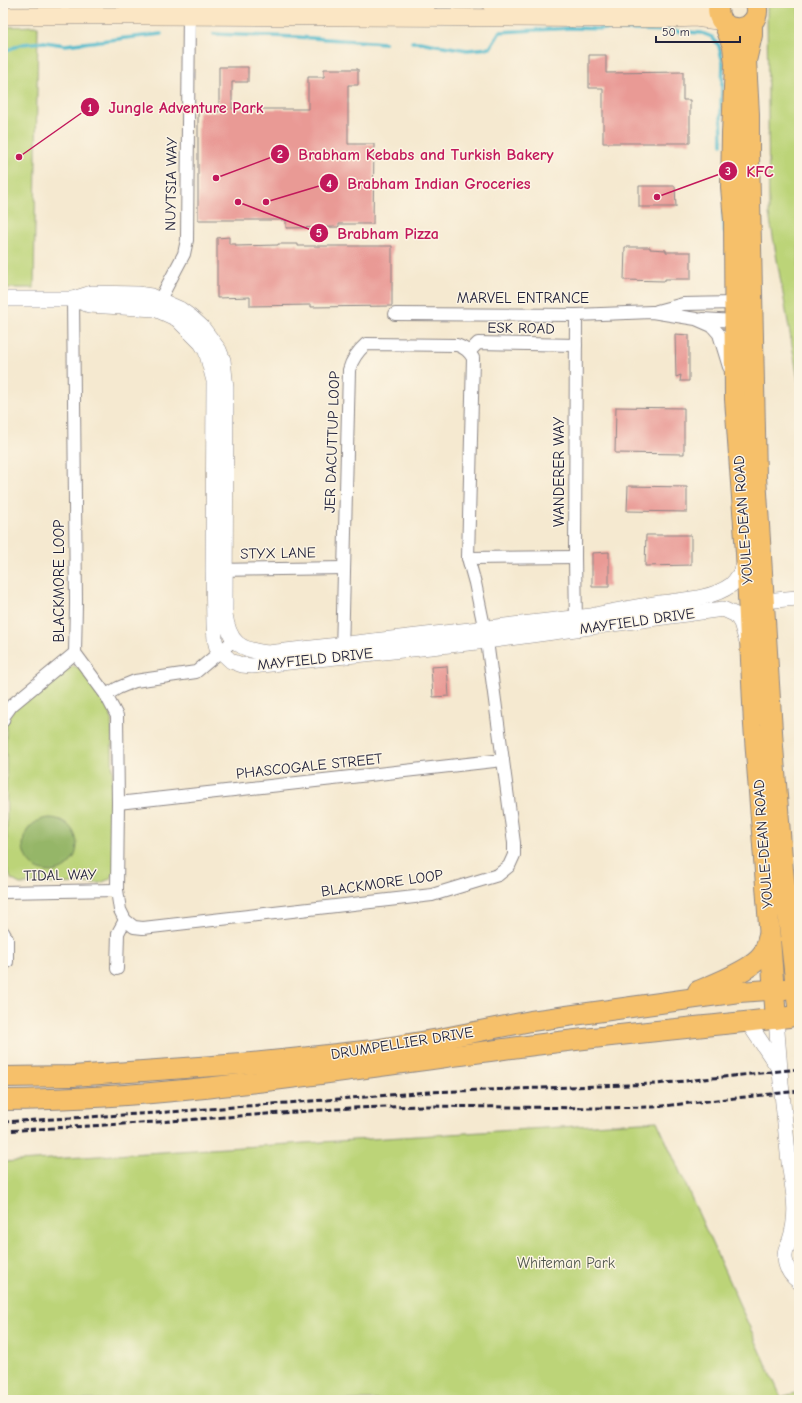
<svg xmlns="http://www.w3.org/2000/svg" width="802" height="1403" viewBox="0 0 802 1403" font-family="'Comic Neue',sans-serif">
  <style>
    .green { fill: #bcd478; stroke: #6f7b5a }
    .forest { fill: #95b668; stroke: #5c6c52 }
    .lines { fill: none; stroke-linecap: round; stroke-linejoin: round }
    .stream { stroke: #50bacc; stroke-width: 3.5 }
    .building { fill: #e99a95 }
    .minor-casing { stroke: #8c8686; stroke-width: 14 }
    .tertiary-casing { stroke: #8c8686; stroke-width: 16 }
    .secondary-casing { stroke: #8c8686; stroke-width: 18 }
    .primary-casing { stroke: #8c8686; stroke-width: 22 }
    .minor { stroke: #fff; stroke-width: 12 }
    .tertiary { stroke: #fff; stroke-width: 15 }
    .secondary { stroke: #fbe6c4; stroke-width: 17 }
    .primary { stroke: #f6c06b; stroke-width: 20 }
    .rail { stroke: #22223b; stroke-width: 3; stroke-dasharray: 6 3; stroke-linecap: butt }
    .labels { text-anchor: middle; stroke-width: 3; stroke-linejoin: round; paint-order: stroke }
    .street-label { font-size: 15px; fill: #22223b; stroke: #fcf5e5 }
    .park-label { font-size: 15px; fill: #50574d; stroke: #fcf5e5 }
    .leader { fill: none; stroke: #c2185b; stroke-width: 1.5 }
    .callout-dot { fill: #c2185b; stroke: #fcf5e5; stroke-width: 1.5 }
    .mark-label { font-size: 12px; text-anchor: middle; font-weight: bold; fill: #fff }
    .callout-label { font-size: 16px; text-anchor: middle; font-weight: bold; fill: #c2185b; stroke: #fcf5e5; stroke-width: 3; stroke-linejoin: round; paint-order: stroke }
  </style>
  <rect width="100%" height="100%" fill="#fcf5e5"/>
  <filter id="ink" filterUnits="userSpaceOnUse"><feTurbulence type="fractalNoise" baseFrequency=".025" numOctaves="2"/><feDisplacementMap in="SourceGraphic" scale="8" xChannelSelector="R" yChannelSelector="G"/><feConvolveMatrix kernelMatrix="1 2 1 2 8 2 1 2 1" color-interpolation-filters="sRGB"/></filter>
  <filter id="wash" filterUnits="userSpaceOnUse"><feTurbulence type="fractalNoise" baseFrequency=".012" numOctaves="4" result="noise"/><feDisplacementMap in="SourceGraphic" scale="16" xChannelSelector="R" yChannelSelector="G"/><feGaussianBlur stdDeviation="0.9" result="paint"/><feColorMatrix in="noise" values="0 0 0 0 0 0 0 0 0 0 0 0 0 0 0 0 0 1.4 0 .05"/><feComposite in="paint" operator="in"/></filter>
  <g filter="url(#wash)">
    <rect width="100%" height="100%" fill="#f5e9d0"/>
    <g class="green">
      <polygon points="767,3 799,3 799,385 769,214"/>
      <polygon points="38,26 34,288 3,288 3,27"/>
      <polygon points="74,666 83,669 111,708 115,871 110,879 100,883 20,884 11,879 7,868 6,721 19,702 64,667"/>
      <polygon points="657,1121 781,1397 799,1392 799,1400 3,1400 3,1162"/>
    </g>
    <circle class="forest" cx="50" cy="845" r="27"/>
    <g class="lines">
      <g class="stream">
        <polyline points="214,34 297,37 385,43"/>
        <polyline points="412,42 419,42 467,50 490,48 500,32 572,28 671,31 702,33 712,37 719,46 723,63 721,108 722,144"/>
        <polyline points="3,52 22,44 44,42 65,45 161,34"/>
        <polyline points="723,210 724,232"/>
      </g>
    </g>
    <g id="blocks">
      <g class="building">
        <polygon points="589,55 606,55 606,73 683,72 683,100 690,100 690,143 603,143 603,88 589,88"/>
        <polygon points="219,67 248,67 248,82 232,82 232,109 308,109 308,77 324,77 324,69 358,69 358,85 348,85 348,144 374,144 373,224 339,224 339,227 286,228 286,220 198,220 198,112 219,112"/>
        <polygon points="639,186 675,186 676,207 639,207"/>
        <polygon points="229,237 229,244 236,244 236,246 278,245 278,244 298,244 298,246 392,246 392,306 311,307 311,305 250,306 250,297 217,298 217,238"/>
        <polygon points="625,247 650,247 650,249 666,250 666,252 691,252 691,279 665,279 665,281 624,280"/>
        <polygon points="675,334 689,335 689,381 680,381 681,375 676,377"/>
        <polygon points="616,407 684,408 684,454 615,453"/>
        <polygon points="628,486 687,487 687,512 627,511"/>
        <polygon points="646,535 691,535 691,565 645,566"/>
        <polygon points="609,552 609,587 592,587 592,553"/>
        <polygon points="447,666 449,696 433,697 431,667"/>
      </g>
    </g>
  </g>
  <g filter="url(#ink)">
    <use href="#blocks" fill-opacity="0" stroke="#8c8686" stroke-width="1"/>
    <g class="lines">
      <g class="minor-casing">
        <g id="minor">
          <path d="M 73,299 L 76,603 L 75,653 L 106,695 L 117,716 L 118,803 L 117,890 L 120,910 L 125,920 L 134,927 L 143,928 L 432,895 L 498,875 L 509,866 L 514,855 L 514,843 L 487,641 L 475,583 L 468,558 L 473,358 C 469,351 465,348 457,345 L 366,344 C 357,352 352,359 349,370 L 342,653"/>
          <polyline points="156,307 184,254 187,240 189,9"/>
          <polyline points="657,311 683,304 735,303 738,307"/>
          <polyline points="395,314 576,315 652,312 696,319 712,326 719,334 729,367"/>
          <polyline points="576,315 575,557 576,625"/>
          <polyline points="702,319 735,321 740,317"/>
          <polyline points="469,352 478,343 576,345"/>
          <polyline points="468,558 575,557"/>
          <polyline points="217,570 344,568"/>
          <polyline points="106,695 118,688 135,681 196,672 234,640"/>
          <polyline points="3,721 4,716 12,705 75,653"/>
          <polyline points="118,803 503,760"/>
          <polyline points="3,892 117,890"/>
          <polyline points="3,932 7,939 7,962"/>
          <polyline points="117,969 118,933 125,920"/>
        </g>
      </g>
      <g class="tertiary-casing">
        <g id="tertiary">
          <polyline points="3,299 73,299 89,305 155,309 177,319 201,343 206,351 214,381 213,570 214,625 215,640 217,648 231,661 242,665 252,666 487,641 723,609 736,615 741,623 746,639"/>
          <path d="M 73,299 L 92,293 L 138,294 L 151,296 L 180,309 L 191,317 L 202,327 L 219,350 L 223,360 L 226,388 L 225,614 C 229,643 240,650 268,653 L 591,616 C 614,611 637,607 660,603 C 683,600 712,599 731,585 C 738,579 742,570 746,562"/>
          <polyline points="757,608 765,601 797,598 799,599"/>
          <path d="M 776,1019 C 779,1063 783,1108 788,1153 C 791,1187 801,1209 789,1243"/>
          <polyline points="747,1021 780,1070"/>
          <path d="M 796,1236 C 779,1249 783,1270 799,1282"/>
        </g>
      </g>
      <g class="secondary-casing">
        <g id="secondary">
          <polyline points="127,3 343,4 428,3"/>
          <path d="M 490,3 L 669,5 C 683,7 704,11 717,3"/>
          <path d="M 3,16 C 227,15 451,18 675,19 L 695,18 L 717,21 L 721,20"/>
        </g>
      </g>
      <g class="primary-casing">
        <g id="primary">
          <path d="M 719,3 C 711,37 765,36 756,3"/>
          <polyline points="752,22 752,35 746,61 749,114 749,153 756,477 773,747 783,870 799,1015"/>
          <polyline points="724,23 733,46 735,64 732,134 731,187 734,220 735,399 746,553 754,725 776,1019"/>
          <path d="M 698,991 C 715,984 754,969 763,954 C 766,949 767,942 769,936"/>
          <polyline points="3,1077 73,1076 241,1064 301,1058 373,1050 439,1039 531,1021 739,992 785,989"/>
          <path d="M 3,1100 C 169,1099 332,1072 497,1050 C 594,1036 692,1028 789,1017"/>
        </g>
      </g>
      <use href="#minor" class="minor"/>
      <use href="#tertiary" class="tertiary"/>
      <use href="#secondary" class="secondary"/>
      <use href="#primary" class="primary"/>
      <g class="rail">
        <polyline points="3,1122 156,1113 429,1092 656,1084 799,1069"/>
        <polyline points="3,1131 157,1122 350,1108 426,1106 595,1108 654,1107 799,1091"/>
      </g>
    </g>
  </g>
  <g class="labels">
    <g class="street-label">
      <text transform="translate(171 184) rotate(-89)" y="5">NUYTSIA WAY</text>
      <text x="523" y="303">MARVEL ENTRANCE</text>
      <text transform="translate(521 328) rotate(1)" y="5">ESK ROAD</text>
      <text transform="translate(332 442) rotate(-88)" y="5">JER DACUTTUP LOOP</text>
      <text transform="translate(559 472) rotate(-90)" y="5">WANDERER WAY</text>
      <text transform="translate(743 520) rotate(-94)" y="5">YOULE-DEAN ROAD</text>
      <text transform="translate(278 553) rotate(-1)" y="5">STYX LANE</text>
      <text transform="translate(59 581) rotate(-90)" y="5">BLACKMORE LOOP</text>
      <text transform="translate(637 621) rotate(-8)" y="5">MAYFIELD DRIVE</text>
      <text transform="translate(315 659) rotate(-6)" y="5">MAYFIELD DRIVE</text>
      <text transform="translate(309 766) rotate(-6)" y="5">PHASCOGALE STREET</text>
      <text transform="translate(763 844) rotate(-94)" y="5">YOULE-DEAN ROAD</text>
      <text transform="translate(60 875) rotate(-1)" y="5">TIDAL WAY</text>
      <text transform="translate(382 883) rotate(-8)" y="5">BLACKMORE LOOP</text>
      <text transform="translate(402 1043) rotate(-9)" y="5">DRUMPELLIER DRIVE</text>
    </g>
    <g class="park-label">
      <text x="566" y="1268">Whiteman Park</text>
    </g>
  </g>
  <path class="leader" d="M19 157L90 107M216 178L280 154M657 197L728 171M266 202L329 183M238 202L319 233"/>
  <g class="callout-dot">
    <circle cx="19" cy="157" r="4"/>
    <circle cx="216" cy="178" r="4"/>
    <circle cx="657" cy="197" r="4"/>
    <circle cx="266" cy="202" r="4"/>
    <circle cx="238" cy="202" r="4"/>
    <circle cx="90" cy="107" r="10"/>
    <circle cx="280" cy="154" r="10"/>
    <circle cx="728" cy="171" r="10"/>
    <circle cx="329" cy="183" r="10"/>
    <circle cx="319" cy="233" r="10"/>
  </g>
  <g class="mark-label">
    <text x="90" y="112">1</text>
    <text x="280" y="158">2</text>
    <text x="728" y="175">3</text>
    <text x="329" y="188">4</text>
    <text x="319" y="237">5</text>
  </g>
  <g class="callout-label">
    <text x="186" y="113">Jungle Adventure Park</text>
    <text x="426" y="160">Brabham Kebabs and Turkish Bakery</text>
    <text x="760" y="177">KFC</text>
    <text x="439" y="189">Brabham Indian Groceries</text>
    <text x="388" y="239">Brabham Pizza</text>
  </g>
  <rect width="802" height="1403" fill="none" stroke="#fcf5e5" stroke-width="16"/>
  <path d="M656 36v6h84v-6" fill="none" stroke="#22223b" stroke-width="2"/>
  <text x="662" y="36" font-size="12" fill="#22223b" stroke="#fcf5e5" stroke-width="3" paint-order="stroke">50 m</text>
</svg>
